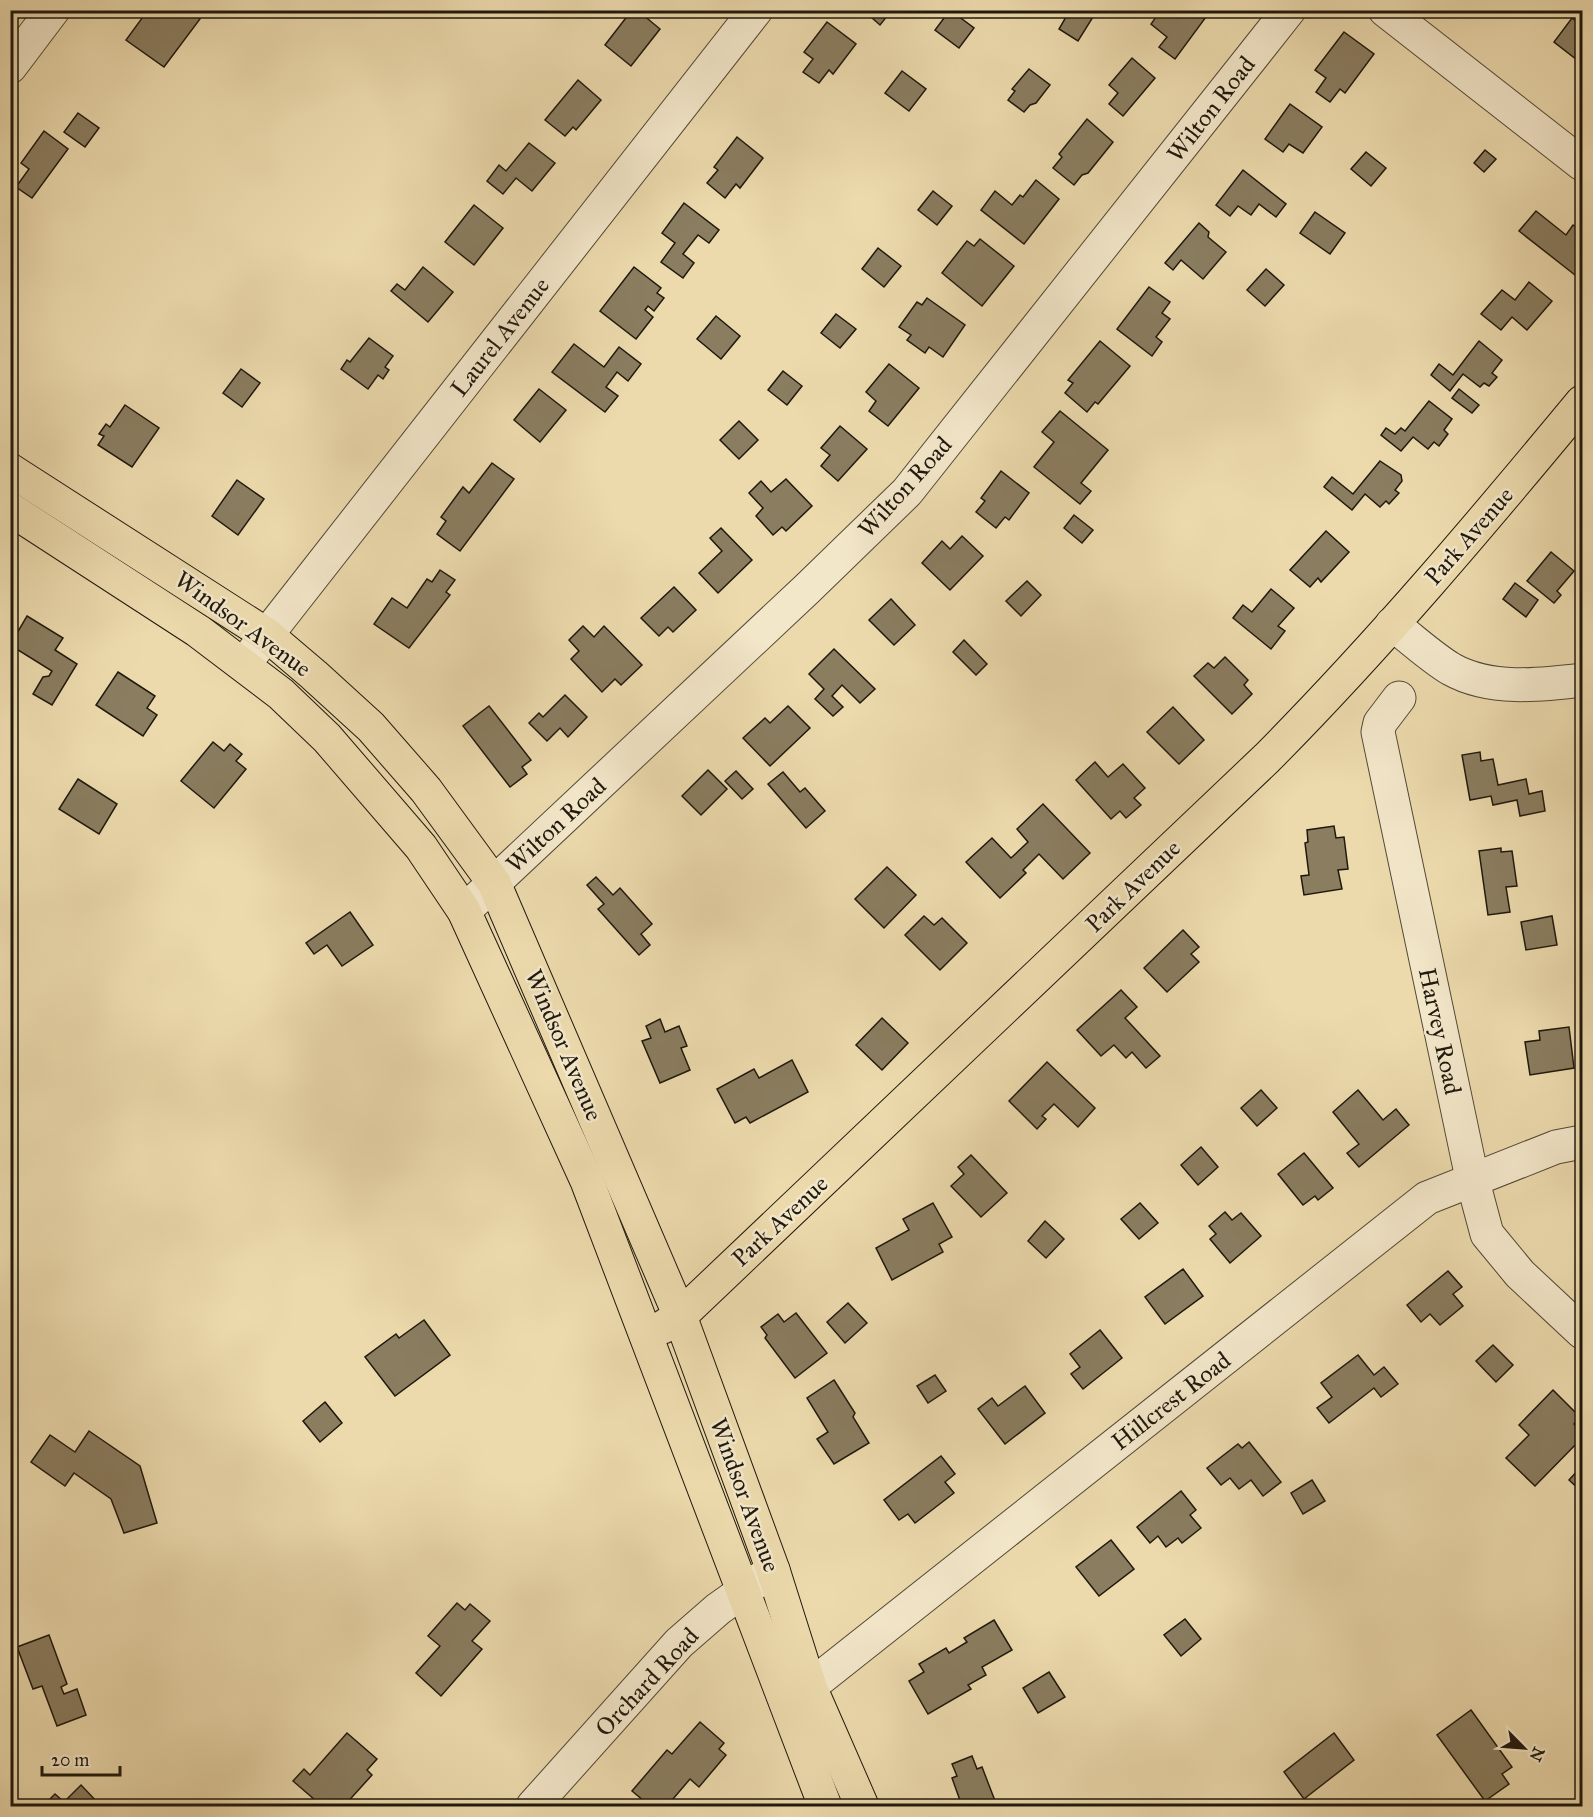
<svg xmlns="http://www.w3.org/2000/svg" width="1593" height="1817" viewBox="0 0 1593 1817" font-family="'IM FELL Great Primer',serif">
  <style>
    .building { fill: #8a7d60; stroke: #1f180d; stroke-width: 1.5 }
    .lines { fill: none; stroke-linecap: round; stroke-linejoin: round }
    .minor-casing { stroke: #524835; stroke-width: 35 }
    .major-casing { stroke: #1f180d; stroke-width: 35 }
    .minor { stroke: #f3e7ca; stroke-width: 33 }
    .major { stroke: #ecdaad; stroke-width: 33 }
    .labels { text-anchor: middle; stroke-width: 5; stroke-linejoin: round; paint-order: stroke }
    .street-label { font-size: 24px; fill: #1f180d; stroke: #f3e7ca }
  </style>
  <rect width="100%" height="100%" fill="#ecdaad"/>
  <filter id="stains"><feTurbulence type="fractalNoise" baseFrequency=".00333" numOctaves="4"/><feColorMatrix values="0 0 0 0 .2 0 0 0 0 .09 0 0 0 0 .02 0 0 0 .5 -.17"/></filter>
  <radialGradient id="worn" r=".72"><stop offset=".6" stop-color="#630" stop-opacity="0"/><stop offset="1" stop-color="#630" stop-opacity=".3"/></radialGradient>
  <g class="building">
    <polygon points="148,10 189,10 200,19 164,67 126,40"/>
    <polygon points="632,10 637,10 660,29 631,66 605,45"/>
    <polygon points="863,10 892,10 880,25"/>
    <polygon points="950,10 974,28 959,48 935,30"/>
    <polygon points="1070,10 1083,10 1093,17 1078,41 1059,29"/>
    <polygon points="1161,10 1197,10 1206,17 1175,59 1159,47 1167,37 1151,24"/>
    <polygon points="1572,18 1582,26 1581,63 1554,42"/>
    <polygon points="827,22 856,44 833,74 829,70 819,83 803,72 813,59 804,52"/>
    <polygon points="1344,32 1374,54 1345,93 1340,89 1330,102 1316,92 1326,78 1315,70"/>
    <polygon points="1132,58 1155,78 1123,116 1109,104 1118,93 1109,85"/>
    <polygon points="1029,69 1050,85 1036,103 1030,105 1024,112 1008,100 1015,91 1012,89"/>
    <polygon points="902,71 926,89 909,111 885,93"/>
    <polygon points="578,80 601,100 576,130 573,127 565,136 545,120"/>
    <polygon points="1290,104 1322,127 1303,153 1289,144 1283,152 1265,139"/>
    <polygon points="78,113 99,128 85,147 64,132"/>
    <polygon points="1087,119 1113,142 1088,173 1082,175 1074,185 1053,168 1062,157 1059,154"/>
    <polygon points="44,131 68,149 32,198 16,187 29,169 21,163"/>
    <polygon points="737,137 763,158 740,188 736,184 725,198 707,183 718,170 714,167"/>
    <polygon points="529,143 555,163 532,191 516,178 503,194 487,181 499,165 506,171"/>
    <polygon points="1485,150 1496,159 1484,172 1474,163"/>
    <polygon points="1366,152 1386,168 1371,186 1351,169"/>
    <polygon points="1243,170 1286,204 1276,217 1259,204 1251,215 1238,206 1230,216 1216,205"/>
    <polygon points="1036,180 1059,199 1024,244 981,210 995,191 1012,205 1020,195 1023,197"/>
    <polygon points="933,191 952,206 937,225 918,210"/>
    <polygon points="684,203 719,230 709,243 698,235 683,254 694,263 683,278 661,262 675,243 662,233"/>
    <polygon points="474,205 503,228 474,265 445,242"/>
    <polygon points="1536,211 1566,235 1573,225 1582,232 1582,265 1575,275 1519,231"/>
    <polygon points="1315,212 1345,233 1330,254 1300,233"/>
    <polygon points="1199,223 1209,232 1208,237 1226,252 1203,279 1181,260 1173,270 1165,263"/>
    <polygon points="980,239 1014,266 982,306 942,273 967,241 974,246"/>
    <polygon points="878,248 901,266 884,287 862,269"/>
    <polygon points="423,267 453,292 428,322 391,291 397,284 405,290"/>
    <polygon points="634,267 661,288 657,293 664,298 654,311 648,306 645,310 653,317 636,339 600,311"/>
    <polygon points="1266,269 1284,285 1265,306 1247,290"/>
    <polygon points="1529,282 1552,301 1527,330 1512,317 1501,330 1481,314 1502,290 1515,300"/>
    <polygon points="1149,287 1170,302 1162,313 1170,319 1156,337 1162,342 1152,356 1117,329"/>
    <polygon points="927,298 965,325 943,357 929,347 925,353 907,340 911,335 899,327 917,302 922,305"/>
    <polygon points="836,314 856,329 840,348 821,333"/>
    <polygon points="716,316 740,336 721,359 697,339"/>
    <polygon points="369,338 393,356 385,367 389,370 383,379 378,375 368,389 341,369 347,360 350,362"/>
    <polygon points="1100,341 1130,366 1098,404 1095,402 1087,412 1065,393 1073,383 1068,380"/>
    <polygon points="1479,341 1502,360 1492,373 1497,377 1489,386 1484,383 1480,387 1463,374 1450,391 1431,375 1439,364 1453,375"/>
    <polygon points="574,344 604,367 619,347 641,364 628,381 617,372 606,387 618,396 605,412 552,372"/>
    <polygon points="889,364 919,388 888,426 869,411 876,401 866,392"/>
    <polygon points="241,369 260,383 242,407 223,393"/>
    <polygon points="783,371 802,386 787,405 768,390"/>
    <polygon points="539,389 566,410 540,442 514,420"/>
    <polygon points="1459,389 1479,405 1472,413 1452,398"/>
    <polygon points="1429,401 1452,419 1444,430 1448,434 1439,446 1434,442 1428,449 1413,437 1401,451 1381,435 1386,428 1395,434 1401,428 1405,431"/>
    <polygon points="125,405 159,428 132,467 98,445 104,436 99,434 106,424 110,427"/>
    <polygon points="1060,411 1108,450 1081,483 1091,491 1080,504 1034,467 1054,442 1042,432"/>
    <polygon points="739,421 758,440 739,459 720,440"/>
    <polygon points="840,426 867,449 838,481 821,466 830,455 821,448"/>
    <polygon points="1380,461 1401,475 1402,481 1395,490 1399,493 1389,504 1386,501 1380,507 1365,494 1352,510 1324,487 1332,477 1353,494"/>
    <polygon points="492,463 514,479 460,551 437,534 446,521 441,517 463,487 469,493"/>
    <polygon points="1001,471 1029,493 1009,520 1005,517 996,528 976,512 985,501 981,498"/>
    <polygon points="786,479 812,506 786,531 782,527 773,535 756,516 763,508 749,493 761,481 771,492"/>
    <polygon points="237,480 264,499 238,535 212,516"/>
    <polygon points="1074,515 1093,530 1082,543 1064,528"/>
    <polygon points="721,528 752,560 718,593 699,573 722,551 710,538"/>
    <polygon points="1326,531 1349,552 1321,582 1318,578 1310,587 1290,570"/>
    <polygon points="962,536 983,556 950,590 922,563 942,541 950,549"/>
    <polygon points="1551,552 1574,571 1557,591 1561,595 1554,603 1527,581"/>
    <polygon points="440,570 455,580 446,592 450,595 409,648 374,624 392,598 407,608 427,579 432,582"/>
    <polygon points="1027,581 1041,595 1021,616 1006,601"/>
    <polygon points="1515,583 1538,600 1526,617 1503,599"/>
    <polygon points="674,587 696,610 673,632 668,627 659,636 641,618"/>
    <polygon points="1271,589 1294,608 1278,626 1285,631 1271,649 1233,618 1243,605 1252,612"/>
    <polygon points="891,599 915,625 894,645 869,620"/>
    <polygon points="27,616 63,638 55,650 77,664 52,705 33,694 43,677 49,676 52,671 10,645"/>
    <polygon points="583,626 594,637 604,626 642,665 621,685 615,679 602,692 571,659 579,651 569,640"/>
    <polygon points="964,640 987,664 976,675 953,652"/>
    <polygon points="834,649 875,689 860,703 842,685 832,696 843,707 833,716 815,699 824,689 809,674"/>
    <polygon points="1225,657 1248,680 1244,685 1252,694 1232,714 1194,676 1208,663 1214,668"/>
    <polygon points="118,672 155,696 147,708 157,715 143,736 96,705"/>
    <polygon points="565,695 587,717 568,737 560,728 547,741 529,723 539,713 543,717"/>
    <polygon points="489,706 531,760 522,767 527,774 510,787 463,726"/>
    <polygon points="788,706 810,728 770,766 743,738 765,718 770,723"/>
    <polygon points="1173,707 1204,740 1179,764 1147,732"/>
    <polygon points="213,742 224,751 230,744 242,754 236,761 246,769 214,808 181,781"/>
    <polygon points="1480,752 1481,761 1493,759 1498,785 1526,779 1529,794 1542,791 1545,811 1520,816 1517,800 1493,805 1491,796 1470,800 1462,755"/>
    <polygon points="1095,762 1108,777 1123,764 1145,788 1134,798 1141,805 1126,818 1120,811 1111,819 1076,780"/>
    <polygon points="708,770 727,789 701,815 682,796"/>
    <polygon points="736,771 753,789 742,799 725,781"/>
    <polygon points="783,772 800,792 805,788 825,811 806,828 768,784"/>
    <polygon points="78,779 117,804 99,834 59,809"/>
    <polygon points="1043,804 1090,853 1063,879 1039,854 1023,870 1026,873 1000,898 966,862 992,838 1011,858 1028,842 1017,829"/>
    <polygon points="1334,826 1336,838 1344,837 1348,869 1338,870 1342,889 1304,895 1301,876 1309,875 1305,843 1308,842 1307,830"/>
    <polygon points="1501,848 1501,852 1512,851 1517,886 1506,887 1510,912 1488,915 1479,851"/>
    <polygon points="887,867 916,895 884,928 855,899"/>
    <polygon points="596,877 613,895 620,888 652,924 641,934 650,945 639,955 598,909 604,904 587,885"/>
    <polygon points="350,912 373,945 342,966 327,945 314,954 306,943"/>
    <polygon points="924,916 934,925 942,918 967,943 940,970 905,935"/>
    <polygon points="1552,916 1557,945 1526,950 1521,922"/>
    <polygon points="1183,930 1199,947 1191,954 1199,962 1167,992 1144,968"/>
    <polygon points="1121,990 1137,1007 1125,1018 1160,1056 1146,1068 1132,1052 1126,1058 1114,1045 1101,1056 1077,1030"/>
    <polygon points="882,1018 908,1043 882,1070 856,1045"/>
    <polygon points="660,1019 665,1032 679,1026 687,1046 681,1048 690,1070 660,1083 642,1041 651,1038 646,1026"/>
    <polygon points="1569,1027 1574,1068 1530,1075 1525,1042 1540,1040 1539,1031"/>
    <polygon points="792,1060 808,1092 750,1123 746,1117 735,1123 717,1089 754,1069 759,1078"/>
    <polygon points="1047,1062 1095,1108 1078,1127 1054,1104 1042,1116 1046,1119 1037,1129 1009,1101"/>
    <polygon points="1261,1090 1277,1108 1257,1126 1241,1108"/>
    <polygon points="1358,1090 1383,1120 1396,1109 1409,1125 1359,1167 1347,1153 1359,1144 1333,1112"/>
    <polygon points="1201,1147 1218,1167 1198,1185 1181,1165"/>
    <polygon points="1304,1153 1333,1188 1318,1200 1315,1196 1303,1205 1278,1174"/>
    <polygon points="971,1155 1007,1193 981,1217 951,1186 964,1174 958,1167"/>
    <polygon points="933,1203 952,1237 939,1244 943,1252 892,1280 876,1248 909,1230 903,1219"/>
    <polygon points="1140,1203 1158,1223 1139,1239 1121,1219"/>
    <polygon points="1225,1212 1232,1220 1241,1213 1261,1236 1230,1263 1210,1239 1216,1234 1209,1226"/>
    <polygon points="1045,1221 1064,1239 1046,1258 1028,1241"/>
    <polygon points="1183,1269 1203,1296 1165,1324 1145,1297"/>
    <polygon points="1448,1271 1462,1287 1453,1294 1463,1306 1440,1325 1430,1314 1421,1322 1407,1305"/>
    <polygon points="848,1303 867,1323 845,1343 827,1322"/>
    <polygon points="796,1313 827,1353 795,1378 765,1338 767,1335 761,1327 778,1314 784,1322"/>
    <polygon points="424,1320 450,1355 395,1396 365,1357 396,1334 399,1338"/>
    <polygon points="1100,1330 1122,1358 1083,1389 1071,1374 1080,1367 1070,1354"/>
    <polygon points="1493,1345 1513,1365 1496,1382 1476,1361"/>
    <polygon points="1358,1355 1374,1375 1384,1367 1398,1384 1381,1397 1374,1388 1329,1423 1317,1408 1332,1397 1321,1383"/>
    <polygon points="935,1375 946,1391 928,1403 917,1386"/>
    <polygon points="834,1380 855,1413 853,1417 869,1443 834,1464 817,1439 828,1432 807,1398"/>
    <polygon points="1025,1386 1045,1413 1005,1444 978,1409 992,1398 998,1406"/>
    <polygon points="1553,1390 1580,1417 1574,1424 1582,1433 1582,1438 1535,1486 1506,1458 1529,1435 1519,1425"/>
    <polygon points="325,1402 342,1423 320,1442 303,1421"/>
    <polygon points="89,1431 140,1466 157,1523 124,1533 111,1499 74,1473 65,1486 31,1462 50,1435 75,1452"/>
    <polygon points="1249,1442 1281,1482 1263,1496 1251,1480 1239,1489 1230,1478 1221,1485 1207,1468 1238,1444 1242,1448"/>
    <polygon points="941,1456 955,1474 945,1482 954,1493 915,1523 908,1514 899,1520 884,1500"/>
    <polygon points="1582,1466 1582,1492 1569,1480"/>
    <polygon points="1312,1480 1325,1501 1303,1514 1291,1493"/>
    <polygon points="1181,1491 1196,1510 1190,1515 1201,1528 1182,1543 1178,1538 1166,1547 1158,1536 1150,1543 1137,1527"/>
    <polygon points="1111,1540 1134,1569 1099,1596 1076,1567"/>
    <polygon points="457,1603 465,1610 470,1604 490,1621 472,1641 482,1649 441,1696 416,1673 440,1646 428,1636"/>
    <polygon points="1185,1619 1201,1639 1181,1656 1164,1635"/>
    <polygon points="994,1620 1012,1650 982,1667 986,1675 968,1685 971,1689 928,1714 909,1681 924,1672 919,1664 946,1648 949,1653 967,1642 964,1638"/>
    <polygon points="49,1635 67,1684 61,1687 64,1694 77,1689 86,1715 57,1726 42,1686 33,1689 17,1647"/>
    <polygon points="1049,1672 1065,1697 1038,1713 1023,1688"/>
    <polygon points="1471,1710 1512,1767 1502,1774 1509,1784 1485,1801 1437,1735"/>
    <polygon points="700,1722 724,1743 719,1749 726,1755 699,1787 690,1779 667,1806 650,1806 632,1791 667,1750 672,1754"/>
    <polygon points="347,1733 377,1759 367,1770 372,1775 344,1806 336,1804 333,1806 322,1806 293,1781 304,1769 310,1775"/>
    <polygon points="1334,1733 1354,1760 1304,1799 1284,1772"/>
    <polygon points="972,1756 977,1769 982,1767 997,1806 962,1806 952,1778 957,1776 952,1764"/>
    <polygon points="81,1785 99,1804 97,1806 43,1806 55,1794 64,1802"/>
  </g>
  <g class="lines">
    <g class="minor-casing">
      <g id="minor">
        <polyline points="1385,10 1582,164"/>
        <polyline points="10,67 53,10"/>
        <path d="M 1392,624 C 1412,639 1431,657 1451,669 C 1490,691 1540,685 1582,680"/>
        <polyline points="244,664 756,10"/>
        <polyline points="1399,698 1380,723 1378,732 1472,1178 1487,1234 1520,1274 1582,1332"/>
        <polyline points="464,911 807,589 907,492 1289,10"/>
        <polyline points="789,1703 1427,1198 1556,1147 1582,1142"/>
        <polyline points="533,1806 679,1643 718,1609 773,1570"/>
      </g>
    </g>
    <g class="major-casing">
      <g id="major">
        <polyline points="10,470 267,635 314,675 371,727 426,790 494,883 680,1316 773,1570 810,1687 862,1806"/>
        <polyline points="10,509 198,631 281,694 327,738 421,847 464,911 587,1181 825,1806"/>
        <path d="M 663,1327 L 680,1316 L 720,1278 L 1267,758 C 1379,645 1481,524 1582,402"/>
      </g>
    </g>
    <use href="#minor" class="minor"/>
    <use href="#major" class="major"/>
  </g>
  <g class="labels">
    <g class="street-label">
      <text transform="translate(1211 109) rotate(-52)" y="8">Wilton Road</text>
      <text transform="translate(500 337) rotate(-52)" y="8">Laurel Avenue</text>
      <text transform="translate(905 487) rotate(-48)" y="8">Wilton Road</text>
      <text transform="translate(1469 536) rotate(-49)" y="8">Park Avenue</text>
      <text transform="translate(243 624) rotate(36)" y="8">Windsor Avenue</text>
      <text transform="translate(556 825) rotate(-43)" y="8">Wilton Road</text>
      <text transform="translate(1133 886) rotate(-44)" y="8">Park Avenue</text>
      <text transform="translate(1440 1031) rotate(78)" y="8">Harvey Road</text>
      <text transform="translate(564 1045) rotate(67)" y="8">Windsor Avenue</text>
      <text transform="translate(780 1221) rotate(-43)" y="8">Park Avenue</text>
      <text transform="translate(1171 1401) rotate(-38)" y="8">Hillcrest Road</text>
      <text transform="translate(745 1495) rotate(70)" y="8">Windsor Avenue</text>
      <text transform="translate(647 1682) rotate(-47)" y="8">Orchard Road</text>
    </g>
  </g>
  <rect width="1593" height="1817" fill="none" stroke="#ecdaad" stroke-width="36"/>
  <rect x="12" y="12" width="1569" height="1793" fill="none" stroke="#1f180d" stroke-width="3"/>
  <rect x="18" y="18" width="1557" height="1781" fill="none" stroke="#1f180d" stroke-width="1.5"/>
  <g transform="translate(1524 1748) rotate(115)" stroke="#f3e7ca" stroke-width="4.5" paint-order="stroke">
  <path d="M0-4.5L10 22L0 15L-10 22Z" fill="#1f180d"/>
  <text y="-9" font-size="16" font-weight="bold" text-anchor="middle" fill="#1f180d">N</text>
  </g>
  <path d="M42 1766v9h78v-9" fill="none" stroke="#1f180d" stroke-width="3"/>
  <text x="51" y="1766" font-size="18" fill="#1f180d" stroke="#f3e7ca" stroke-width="4.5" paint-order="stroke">20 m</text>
  <rect width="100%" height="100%" filter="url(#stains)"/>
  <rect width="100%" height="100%" fill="url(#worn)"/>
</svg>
